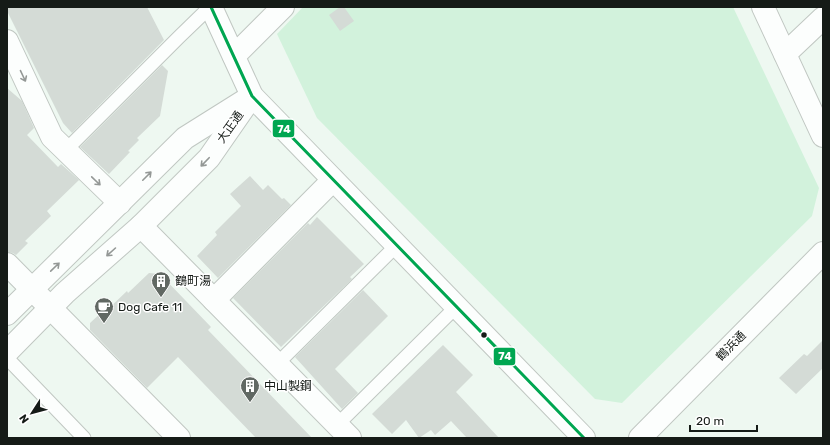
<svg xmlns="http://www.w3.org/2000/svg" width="830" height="445" viewBox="0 0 830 445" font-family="Rubik,'Noto Sans JP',sans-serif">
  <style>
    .green { fill: #d2f2dc }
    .building { fill: #d4dbd6 }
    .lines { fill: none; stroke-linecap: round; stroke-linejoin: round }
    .lane-casing { stroke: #c0c7c2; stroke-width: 15 }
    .street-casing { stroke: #c0c7c2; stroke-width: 24 }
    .secondary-casing { stroke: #c0c7c2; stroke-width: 24 }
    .primary-casing { stroke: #c0c7c2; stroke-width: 24 }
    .lane { stroke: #fcfefd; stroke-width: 13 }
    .street { stroke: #fcfefd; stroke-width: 22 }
    .secondary { stroke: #fcfefd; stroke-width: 22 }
    .primary { stroke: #fcfefd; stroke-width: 22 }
    .bus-1-casing { stroke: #fff; stroke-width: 6 }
    .bus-1 { stroke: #00a651; stroke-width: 3 }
    .oneway { stroke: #949896 }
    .bus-dot { fill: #151b17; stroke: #fff; stroke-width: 1.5 }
    .labels { text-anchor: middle; stroke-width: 3; stroke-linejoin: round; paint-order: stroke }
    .street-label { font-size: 12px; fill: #151b17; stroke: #fff }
    .poi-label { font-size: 12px; fill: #151b17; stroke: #fff; text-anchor: start }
    .line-badge { stroke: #fff; stroke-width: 1.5 }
    .badge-label { font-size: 11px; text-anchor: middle; font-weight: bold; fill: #fff }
  </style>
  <rect width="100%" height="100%" fill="#eef8f1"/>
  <polygon class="green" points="303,7 733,7 819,188 812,216 622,403 595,399 317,118 277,34"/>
  <g class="building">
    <polygon points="7,7 147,7 164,40 72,133 63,123 7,11"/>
    <polygon points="340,7 344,7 354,21 340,31 329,15"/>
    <polygon points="162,65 168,71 160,116 137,138 139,140 128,151 130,152 109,174 80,147"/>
    <polygon points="7,88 22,101 34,128 27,135 58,167 61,164 79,180 47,211 51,216 25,241 28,243 16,255 13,253 7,252"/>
    <polygon points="250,176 263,190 268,185 282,199 284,198 291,205 218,278 197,256 217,235 215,232 241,206 230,194"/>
    <polygon points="317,217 364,264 350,277 352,279 281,347 233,298 308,223 310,225"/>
    <polygon points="149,273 160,274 211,327 208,330 312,438 256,438 178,357 147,388 90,330 90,323 104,310 105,312 127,291 128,293"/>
    <polygon points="363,290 388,316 335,369 358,393 342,409 295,357"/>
    <polygon points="823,340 823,368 796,394 779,378 804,354 807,356"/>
    <polygon points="443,345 473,375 456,392 499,438 467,438 451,421 435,435 431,430 419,438 406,420 392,434 372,414"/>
  </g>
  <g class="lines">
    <g class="lane-casing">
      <g id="lane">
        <polyline points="65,151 179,37 210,7"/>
        <polyline points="7,358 84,438"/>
        <polyline points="277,364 397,245"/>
        <polyline points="337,425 457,306"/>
      </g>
    </g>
    <g class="street-casing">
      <g id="street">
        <polyline points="7,41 52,137 120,203"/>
        <polyline points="785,54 823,18"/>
        <polyline points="141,226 350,438"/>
        <polyline points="214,300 333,180"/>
      </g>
    </g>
    <g class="secondary-casing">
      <g id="secondary">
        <polyline points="763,7 823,136"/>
        <polyline points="234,56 283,7"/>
        <polyline points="7,264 179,438"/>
        <polyline points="640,438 823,253"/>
      </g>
    </g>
    <g class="primary-casing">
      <g id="primary">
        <polyline points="211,7 252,96 584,438"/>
        <polyline points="7,314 185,138 244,101"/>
        <polyline points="7,352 65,293 141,226 209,158 252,96"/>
      </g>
    </g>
    <use href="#lane" class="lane"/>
    <use href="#street" class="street"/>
    <use href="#secondary" class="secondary"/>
    <use href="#primary" class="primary"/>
    <g class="bus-1-casing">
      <polyline id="bus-1" points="211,7 252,96 584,438"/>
    </g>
    <use href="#bus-1" class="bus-1"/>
  </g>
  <defs><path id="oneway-shaft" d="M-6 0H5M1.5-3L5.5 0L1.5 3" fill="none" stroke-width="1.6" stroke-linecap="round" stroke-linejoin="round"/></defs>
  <g class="oneway">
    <use href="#oneway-shaft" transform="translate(23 76) rotate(65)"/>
    <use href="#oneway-shaft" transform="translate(205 162) rotate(134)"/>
    <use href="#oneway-shaft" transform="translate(147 176) rotate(-45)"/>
    <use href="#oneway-shaft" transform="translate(96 181) rotate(44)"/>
    <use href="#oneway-shaft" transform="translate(111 252) rotate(138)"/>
    <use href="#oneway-shaft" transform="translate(55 267) rotate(-44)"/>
  </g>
  <defs>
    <g id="building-pin" transform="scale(1)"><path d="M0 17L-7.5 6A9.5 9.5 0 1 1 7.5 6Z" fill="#616863" stroke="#fff"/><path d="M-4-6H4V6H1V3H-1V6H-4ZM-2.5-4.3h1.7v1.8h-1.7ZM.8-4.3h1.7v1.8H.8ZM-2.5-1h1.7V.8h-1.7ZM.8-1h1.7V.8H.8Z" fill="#fff"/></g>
    <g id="cafe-pin" transform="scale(1)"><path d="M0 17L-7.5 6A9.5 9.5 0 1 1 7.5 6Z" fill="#616863" stroke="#fff"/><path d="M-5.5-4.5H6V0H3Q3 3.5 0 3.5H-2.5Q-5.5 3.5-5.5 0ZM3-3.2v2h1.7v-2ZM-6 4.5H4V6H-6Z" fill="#fff"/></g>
  </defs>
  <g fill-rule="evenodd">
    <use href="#building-pin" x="161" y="281"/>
    <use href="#cafe-pin" x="104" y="307"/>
    <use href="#building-pin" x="250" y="386"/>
  </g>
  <circle class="bus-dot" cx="484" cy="335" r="3.5"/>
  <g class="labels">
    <g class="street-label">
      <text transform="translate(230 127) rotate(-55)" y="4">大正通</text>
      <text transform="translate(731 346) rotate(-45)" y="4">鶴浜通</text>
    </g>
    <g class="poi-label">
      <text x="175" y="285">鶴町湯</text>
      <text x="118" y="311">Dog Cafe 11</text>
      <text x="264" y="390">中山製鋼</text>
    </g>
  </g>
  <g class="line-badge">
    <rect x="272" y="119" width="23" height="19" rx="4" fill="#00a651"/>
    <rect x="493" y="347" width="23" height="19" rx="4" fill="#00a651"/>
  </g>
  <g class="badge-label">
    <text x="284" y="133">74</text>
    <text x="505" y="360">74</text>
  </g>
  <rect width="830" height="445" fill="none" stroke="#151b17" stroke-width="16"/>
  <g transform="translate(32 413) rotate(234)" stroke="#ffffff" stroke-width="3" paint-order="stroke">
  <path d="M0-3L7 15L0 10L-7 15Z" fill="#151b17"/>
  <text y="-6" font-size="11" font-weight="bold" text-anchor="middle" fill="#151b17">N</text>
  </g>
  <path d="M690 425v6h67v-6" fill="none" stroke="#151b17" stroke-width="2"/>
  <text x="696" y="425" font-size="12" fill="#151b17" stroke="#ffffff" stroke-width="3" paint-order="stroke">20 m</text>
</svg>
